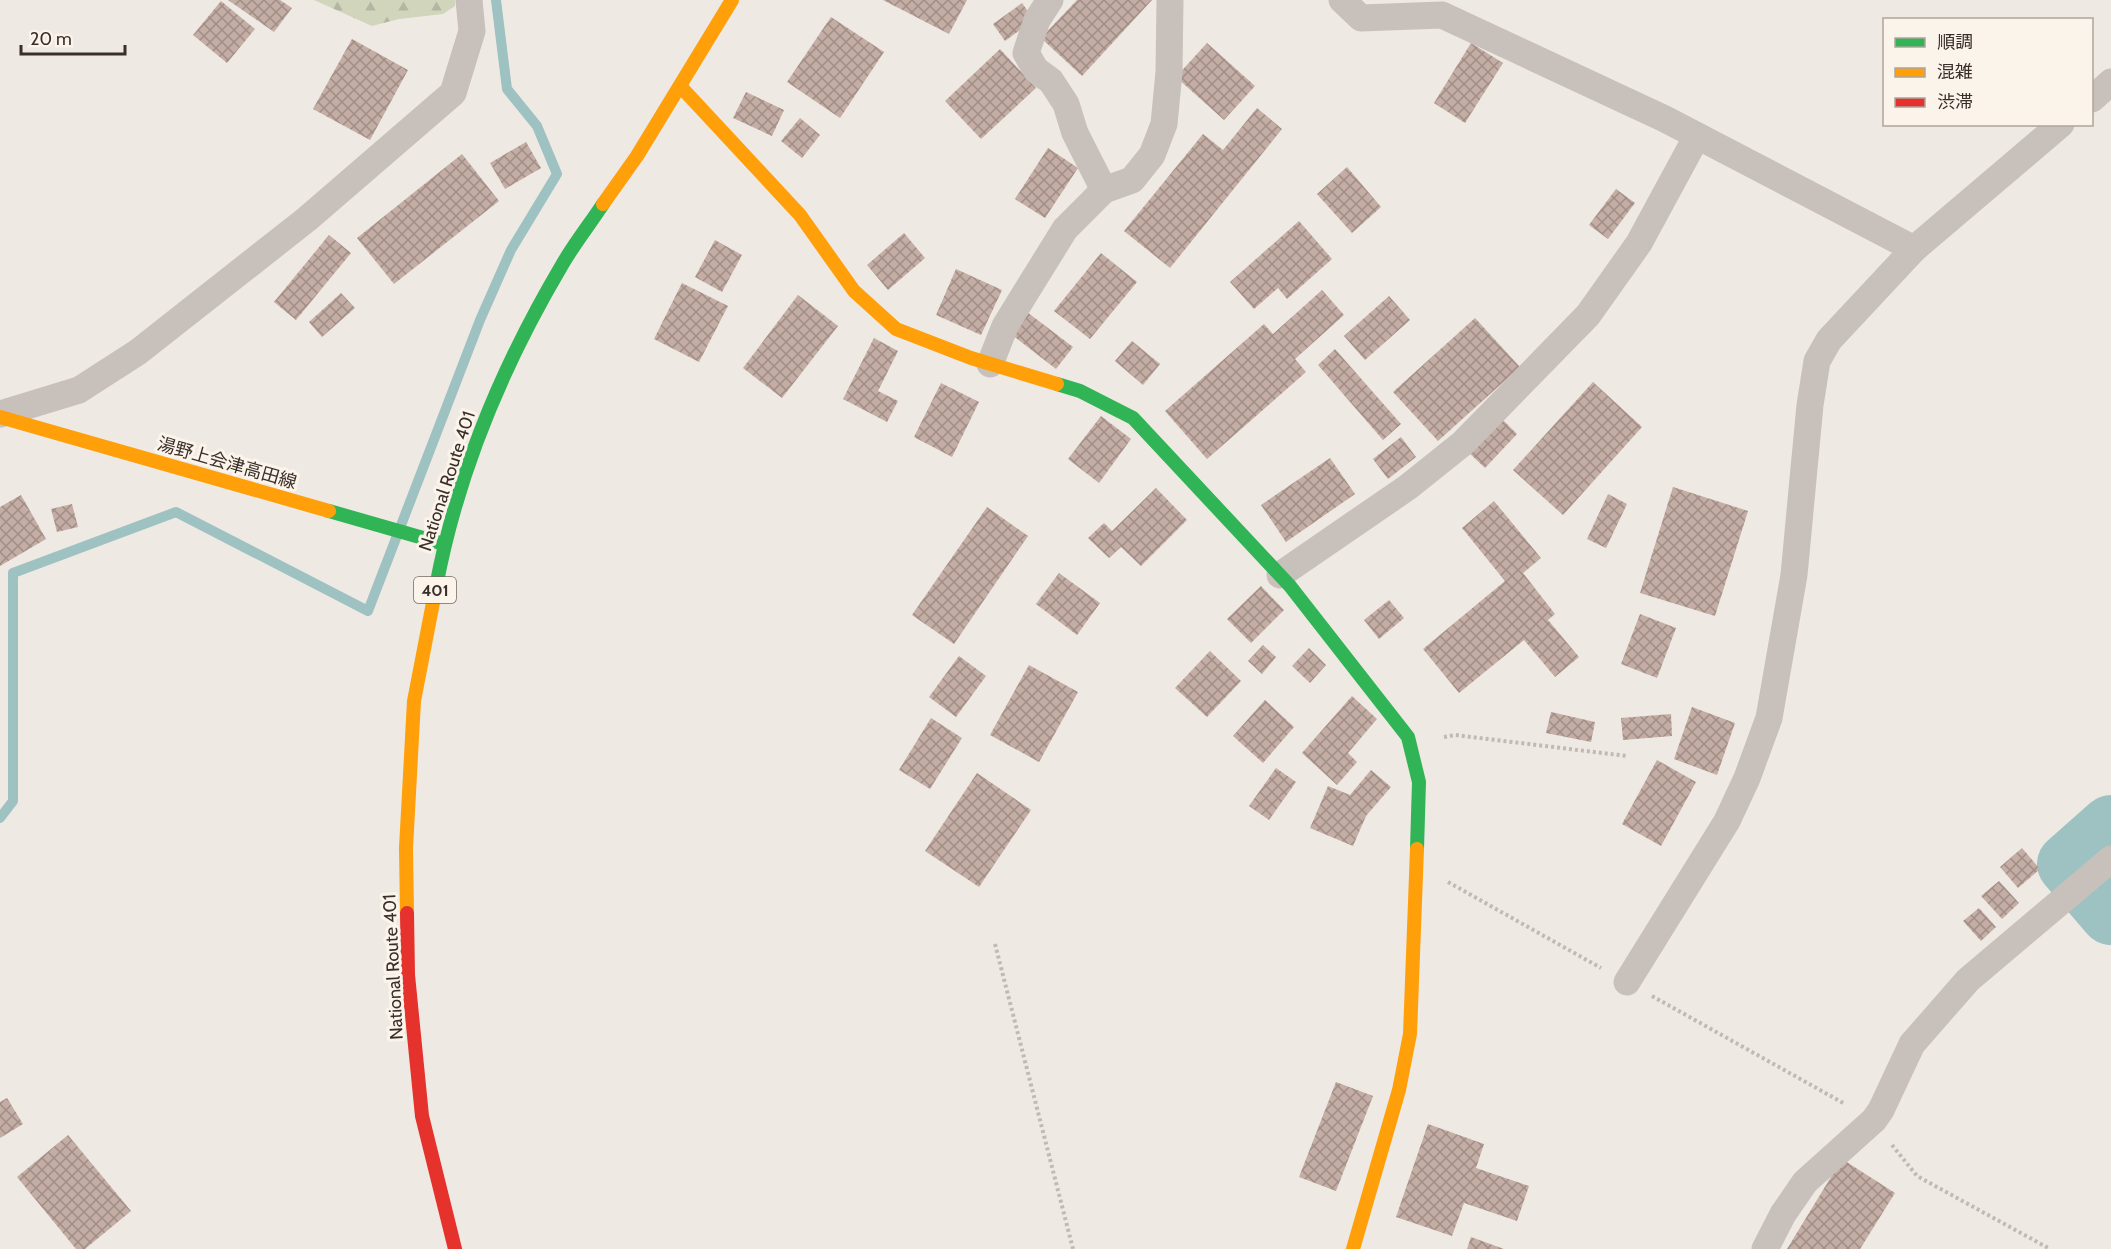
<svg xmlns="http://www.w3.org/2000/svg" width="2111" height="1249" viewBox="0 0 2111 1249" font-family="Cabin,'Noto Sans JP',sans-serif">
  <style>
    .forest { fill: url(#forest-firs) }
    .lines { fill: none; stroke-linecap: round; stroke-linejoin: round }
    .stream { stroke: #9dc2c1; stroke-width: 10 }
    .river { stroke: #9dc2c1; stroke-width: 62 }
    .building { fill: url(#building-cross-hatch) }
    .path { stroke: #c1bab3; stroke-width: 4; stroke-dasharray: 3 3; stroke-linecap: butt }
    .street { stroke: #c8c1bb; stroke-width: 27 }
    .fast { stroke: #30b455; stroke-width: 14 }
    .slow { stroke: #ff9f0a; stroke-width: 14 }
    .jam { stroke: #e5322d; stroke-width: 14 }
    .labels { text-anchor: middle; stroke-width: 6; stroke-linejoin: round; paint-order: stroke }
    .shield { fill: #fbf4eb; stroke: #746963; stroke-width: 1.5 }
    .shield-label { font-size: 16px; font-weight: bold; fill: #3a2e29 }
    .street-label { font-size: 18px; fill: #3a2e29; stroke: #fbf4eb }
  </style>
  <defs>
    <pattern id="forest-firs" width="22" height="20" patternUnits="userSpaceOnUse" patternTransform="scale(1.5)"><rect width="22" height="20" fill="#d0d5bc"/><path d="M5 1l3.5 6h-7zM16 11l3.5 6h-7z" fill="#b3b7a2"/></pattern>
    <pattern id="building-cross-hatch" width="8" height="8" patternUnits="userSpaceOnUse" patternTransform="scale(1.5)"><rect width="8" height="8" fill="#c4ada4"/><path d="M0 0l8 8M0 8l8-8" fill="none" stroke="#a08d86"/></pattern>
  </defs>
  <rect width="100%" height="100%" fill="#efe9e3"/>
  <polygon class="forest" points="314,0 455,0 455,6 443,14 399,19 372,26"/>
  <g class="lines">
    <polyline class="stream" points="0,818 13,801 13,573 176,512 368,611 480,320 511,250 557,174 537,126 507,89 496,0"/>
    <polyline class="river" points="2111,826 2068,864 2111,914"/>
  </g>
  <g class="building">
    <polygon points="228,0 280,0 292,8 274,32"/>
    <polygon points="883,0 967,0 949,34"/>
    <polygon points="1077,0 1152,0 1082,76 1041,38"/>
    <polygon points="221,1 255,29 227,63 193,35"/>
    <polygon points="1022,3 1034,20 1005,41 993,24"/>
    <polygon points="831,17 884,52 840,118 787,82"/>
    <polygon points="352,39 408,70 370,140 313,109"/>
    <polygon points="1207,43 1255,86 1224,120 1176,77"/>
    <polygon points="1471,43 1503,63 1465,123 1434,103"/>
    <polygon points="1000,49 1036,88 981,139 945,101"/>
    <polygon points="746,92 784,110 772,136 733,118"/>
    <polygon points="1257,108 1282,129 1170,268 1124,231 1203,134 1223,150"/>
    <polygon points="800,118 820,135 802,158 781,141"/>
    <polygon points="526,142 541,168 505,189 490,163"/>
    <polygon points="1048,148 1078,168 1045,218 1015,199"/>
    <polygon points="462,154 499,201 394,284 357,238"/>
    <polygon points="1347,167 1381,207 1352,233 1317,194"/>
    <polygon points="1616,189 1635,203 1608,239 1589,225"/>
    <polygon points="1299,221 1332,259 1287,299 1278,288 1254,309 1230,282"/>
    <polygon points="904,233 925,258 888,290 867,265"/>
    <polygon points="329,235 351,253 296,320 274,302"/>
    <polygon points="715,240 742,255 722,292 695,277"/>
    <polygon points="1101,253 1137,282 1090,339 1054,311"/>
    <polygon points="956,269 1002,290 981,335 936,315"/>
    <polygon points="682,283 728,306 699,362 654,339"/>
    <polygon points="1322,290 1344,315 1295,359 1306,372 1207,459 1165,411 1264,324 1273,334"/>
    <polygon points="341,293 355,308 322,337 309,322"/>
    <polygon points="798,295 838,326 782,398 743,368"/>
    <polygon points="1389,296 1410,320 1365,360 1344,336"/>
    <polygon points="1027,312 1073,347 1056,369 1011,334"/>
    <polygon points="1475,318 1520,367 1438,441 1393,392"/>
    <polygon points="874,338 898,351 878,391 898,401 887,422 843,399"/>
    <polygon points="1132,341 1160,364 1143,385 1115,361"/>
    <polygon points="1335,349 1401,424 1383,440 1318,365"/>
    <polygon points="1593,382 1642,427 1563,515 1513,470"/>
    <polygon points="941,383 979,402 952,457 914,437"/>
    <polygon points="1498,415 1517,434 1485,468 1465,449"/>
    <polygon points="1101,416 1131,439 1099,483 1068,459"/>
    <polygon points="1401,437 1416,457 1388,479 1373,459"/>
    <polygon points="1330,458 1355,494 1286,542 1261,505"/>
    <polygon points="1673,487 1748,511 1715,616 1640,593"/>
    <polygon points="1156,488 1187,520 1141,566 1121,547 1109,558 1088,538 1104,523 1112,531"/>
    <polygon points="1608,494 1627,504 1606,548 1587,539"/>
    <polygon points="21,495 46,539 0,566 0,507"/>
    <polygon points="1494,501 1541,558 1523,573 1555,614 1548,620 1579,657 1555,677 1524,640 1459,693 1423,649 1505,581 1462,528"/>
    <polygon points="72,504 78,527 57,532 51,509"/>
    <polygon points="987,507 1028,536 954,644 912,615"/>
    <polygon points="1059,573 1100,603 1077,635 1036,604"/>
    <polygon points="1261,586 1284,610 1251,643 1227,619"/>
    <polygon points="1389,600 1404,618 1379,639 1364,620"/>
    <polygon points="1640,614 1676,628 1657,678 1621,664"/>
    <polygon points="1263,645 1276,657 1262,674 1248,661"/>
    <polygon points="1309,648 1326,665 1310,683 1292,666"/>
    <polygon points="1210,651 1241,681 1207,717 1175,688"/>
    <polygon points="959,656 986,676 956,717 929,697"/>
    <polygon points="1029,665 1078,692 1039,762 990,735"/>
    <polygon points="1352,696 1377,719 1348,753 1357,762 1337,785 1302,753"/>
    <polygon points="1265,700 1294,727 1263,763 1233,736"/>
    <polygon points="1692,707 1735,723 1717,775 1674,759"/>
    <polygon points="1551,712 1595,722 1591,742 1546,733"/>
    <polygon points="1671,714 1672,736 1623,740 1621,718"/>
    <polygon points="931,718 962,738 930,789 899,770"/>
    <polygon points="1657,760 1696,782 1661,846 1622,824"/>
    <polygon points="1276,768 1296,782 1269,820 1249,806"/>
    <polygon points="1371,770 1391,787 1366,816 1353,846 1310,828 1328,786 1350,795"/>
    <polygon points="977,773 1031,810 979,887 925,851"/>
    <polygon points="2022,848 2040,869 2018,888 2000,867"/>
    <polygon points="1999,881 2019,903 2002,919 1981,896"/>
    <polygon points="1979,908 1996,927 1981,941 1963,921"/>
    <polygon points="1336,1082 1373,1096 1336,1191 1299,1177"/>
    <polygon points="7,1098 23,1124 0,1138 0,1102"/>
    <polygon points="1428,1124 1484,1144 1476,1168 1529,1186 1517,1221 1464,1203 1452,1236 1396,1217"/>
    <polygon points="68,1135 131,1211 85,1249 76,1249 17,1177"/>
    <polygon points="1842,1159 1895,1193 1860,1249 1787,1249"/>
    <polygon points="1471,1237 1504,1249 1467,1249"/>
  </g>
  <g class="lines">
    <g class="path">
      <polyline points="1444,737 1455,735 1627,756"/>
      <polyline points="1448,882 1601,968"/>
      <polyline points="995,944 1073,1249"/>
      <polyline points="1652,996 1845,1104"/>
      <polyline points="1892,1145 1917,1176 2050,1249"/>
    </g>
    <g class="street">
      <polyline points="1050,0 1037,20 1026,53 1036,70 1051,81 1066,104 1075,133 1104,190"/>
      <polyline points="1342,0 1361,18 1442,15 1665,119 1914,249"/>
      <polyline points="2092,99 2111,82"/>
      <polyline points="990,364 1005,326 1065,229 1104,190 1132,180 1152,155 1164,124 1169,72 1170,0"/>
      <polyline points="0,414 79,390 138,352 307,219 453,93 472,31 469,0"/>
      <polyline points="1280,575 1408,487 1463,443 1588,315 1639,243 1697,136"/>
      <polyline points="1627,982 1727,821 1747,778 1769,718 1794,575 1810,405 1817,361 1829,340 1914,249 2061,124"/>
      <polyline points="1765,1249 1783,1214 1805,1182 1874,1120 1881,1110 1912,1044 1968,980 2111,859"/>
    </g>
    <g class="fast">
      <polyline points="1057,384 1080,391 1133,418 1290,586 1408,737 1419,782 1417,849"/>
      <polyline points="329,511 444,544"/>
      <path d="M 436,587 C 457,474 504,363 562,265 C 574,244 590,224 603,204"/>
    </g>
    <g class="slow">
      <polyline points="681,87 800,215 854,291 896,329 971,358 1057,384"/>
      <polyline points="603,204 637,156 732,0"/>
      <polyline points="0,417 329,511"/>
      <polyline points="407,913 406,848 414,701 436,587"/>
      <polyline points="1353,1249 1399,1090 1410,1034 1417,849"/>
    </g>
    <polyline class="jam" points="407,913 408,975 422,1116 455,1249"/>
  </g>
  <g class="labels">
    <rect class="shield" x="414" y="577" width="42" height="26" rx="4.5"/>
    <g class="shield-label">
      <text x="435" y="596">401</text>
    </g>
    <g class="street-label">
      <text transform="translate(227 463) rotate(16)" y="6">湯野上会津高田線</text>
      <text transform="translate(447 481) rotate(-72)" y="6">National Route 401</text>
      <text transform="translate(393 967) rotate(-93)" y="6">National Route 401</text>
    </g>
  </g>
  <rect x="1883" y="18" width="210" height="108" fill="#fbf4eb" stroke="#aea59d" stroke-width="1.5"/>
  <rect x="1895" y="38" width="30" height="9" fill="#30b455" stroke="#aea59d" stroke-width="1.5"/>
  <text x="1937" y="48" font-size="18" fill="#3a2e29">順調</text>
  <rect x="1895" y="68" width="30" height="9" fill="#ff9f0a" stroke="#aea59d" stroke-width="1.5"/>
  <text x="1937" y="78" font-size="18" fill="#3a2e29">混雑</text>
  <rect x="1895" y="98" width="30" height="9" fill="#e5322d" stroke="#aea59d" stroke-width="1.5"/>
  <text x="1937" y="108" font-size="18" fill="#3a2e29">渋滞</text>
  <path d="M21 45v9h104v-9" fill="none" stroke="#3a2e29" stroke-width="3"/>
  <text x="30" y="45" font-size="18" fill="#3a2e29" stroke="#fbf4eb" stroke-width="4.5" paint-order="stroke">20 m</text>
</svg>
